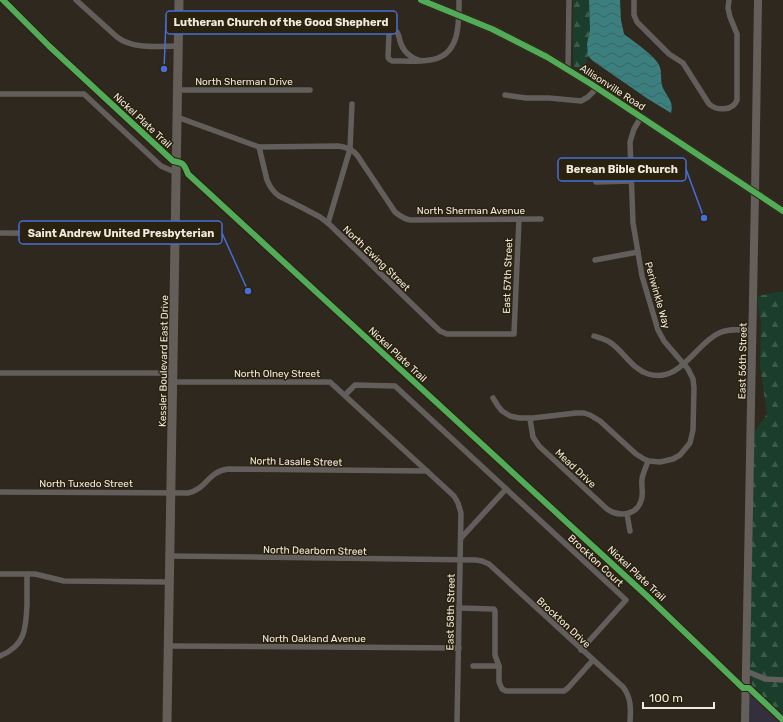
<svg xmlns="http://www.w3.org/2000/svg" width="783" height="722" viewBox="0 0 783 722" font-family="Rubik,sans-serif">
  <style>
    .commercial { fill: #332f3c }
    .forest { fill: url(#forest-firs) }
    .water { fill: url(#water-waves) }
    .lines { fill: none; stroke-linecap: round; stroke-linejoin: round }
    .street { stroke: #625e5b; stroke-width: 5.5 }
    .secondary { stroke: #645f5b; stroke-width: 8 }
    .primary { stroke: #635e58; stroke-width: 9 }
    .cycleway-casing { stroke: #2a210e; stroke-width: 8 }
    .cycleway { stroke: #51ab58; stroke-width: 6 }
    .labels { text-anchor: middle; stroke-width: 3; stroke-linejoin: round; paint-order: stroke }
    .street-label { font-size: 10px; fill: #f0e9dd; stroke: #2a210e }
    .leader { fill: none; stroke: #476dd9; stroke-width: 1.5 }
    .callout-dot { fill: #476dd9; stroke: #2a210e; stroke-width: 1.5 }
    .callout { fill: #2a210e; stroke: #476dd9; stroke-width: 1.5 }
    .callout-label { font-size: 11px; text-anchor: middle; font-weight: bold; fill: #f0e9dd }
  </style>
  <defs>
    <pattern id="forest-firs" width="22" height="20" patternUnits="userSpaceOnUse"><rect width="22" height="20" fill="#1a3e2b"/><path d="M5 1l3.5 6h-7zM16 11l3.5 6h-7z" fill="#3c5a49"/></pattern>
    <pattern id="water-waves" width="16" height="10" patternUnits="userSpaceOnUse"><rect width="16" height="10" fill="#3b7f7e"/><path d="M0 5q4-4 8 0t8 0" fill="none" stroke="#416563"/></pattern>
  </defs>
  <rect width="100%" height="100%" fill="#2e281e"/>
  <polygon class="commercial" points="748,691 781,722 748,722"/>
  <g class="forest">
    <polygon points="573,0 589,0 590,30 588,44 588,56 586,65 581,70 573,66"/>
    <polygon points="777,292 783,292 783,717 752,687 750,663 754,432 767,414 760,366 761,324 758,305 758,296"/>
  </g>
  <path class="water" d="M 589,0 L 620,0 L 621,20 L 624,34 C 633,41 655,56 659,65 C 663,72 659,82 664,90 C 668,98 674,102 671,113 L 648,99 L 593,61 L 588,56 L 587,44 L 590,30 Z"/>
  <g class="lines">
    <g class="street">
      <path d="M 76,0 L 117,37 C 134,50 159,46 179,46"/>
      <path d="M 634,0 L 634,15 L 637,22 L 669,54 L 683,63 L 709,104 C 717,111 733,111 737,100 L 737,34 L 730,17 L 728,8 L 729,0"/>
      <path d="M 421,61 C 411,58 403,52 400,41 C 399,37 399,35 397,32 L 392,30 L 389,34 L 388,57 L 389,59 L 392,61 C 404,61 418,62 430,60 C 460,56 459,24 459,0"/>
      <polyline points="568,70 569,0"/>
      <polyline points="178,90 310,90"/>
      <polyline points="0,94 84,94 161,166 177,173"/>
      <polyline points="505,95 526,98 549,98 581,101 588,97 597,88"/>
      <path d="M 177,117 L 259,147 L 338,146 C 346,147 352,149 357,155 L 395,212 C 400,216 404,219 410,220 L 541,219"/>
      <path d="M 259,147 L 267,180 C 270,187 273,192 279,196 L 301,207 L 320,217 L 328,223 L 440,331 L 447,334 L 514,334 L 519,219"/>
      <polyline points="596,182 631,181"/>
      <polyline points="328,223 350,149 352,104"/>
      <polyline points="0,233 176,234"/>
      <polyline points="595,260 638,252"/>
      <path d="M 594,336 C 600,338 606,339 611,343 C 624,352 632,369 648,374 C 680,384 695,344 719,333 C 729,328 742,330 753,330"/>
      <polyline points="0,373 173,373"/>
      <polyline points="173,382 330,382 454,496 458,503 461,513 457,722"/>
      <polyline points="345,395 355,385 395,386 626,600 581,650"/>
      <polyline points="493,398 498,406 502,411 510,416 519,418 533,418 576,413 584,413 590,415 600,421 636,454 644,459 649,461 660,462 673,459 680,455 690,443 693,430 694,388 693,379 688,369 664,341 658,330 642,276 633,223 630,142 634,129 641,117"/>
      <path d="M 530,419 L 533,437 L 539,446 L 607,509 C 618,517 636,516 641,501 C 644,494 641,487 642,479 C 643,473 646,467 648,461"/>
      <path d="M 0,492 L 188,493 C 207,489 207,472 228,469 L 427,471"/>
      <polyline points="627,514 630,531"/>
      <polyline points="461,538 506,489"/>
      <path d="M 170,556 L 476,560 L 482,561 L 489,564 L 623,687 C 631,697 631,709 630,722"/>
      <polyline points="0,574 35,574 64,581 170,582"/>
      <polyline points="459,608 492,609 494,609 495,611 495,655 499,666 499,682 502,689 506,691 564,691 568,688 593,660"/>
      <polyline points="169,646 459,648"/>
      <path d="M 0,656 C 25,646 26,629 27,605 C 27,595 27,584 27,574"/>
      <polyline points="473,666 499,666"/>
      <polyline points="746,671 765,679 783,680"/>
    </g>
    <g class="secondary">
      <polyline points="421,0 492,29 547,57 591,84 783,211"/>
      <polyline points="745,722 755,193 758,0"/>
    </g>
    <polyline class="primary" points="167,722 179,0"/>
    <g class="cycleway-casing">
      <g id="cycleway">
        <path d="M 3,0 L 49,46 L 173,161 C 184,163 184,164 188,174 L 647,596 L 743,688 L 749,688 L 783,720"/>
        <polyline points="421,0 492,29 547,57 591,84 783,211"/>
      </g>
    </g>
    <use href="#cycleway" class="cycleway"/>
  </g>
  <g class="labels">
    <g class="street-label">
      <text x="244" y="85">North Sherman Drive</text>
      <text transform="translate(613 87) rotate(33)" y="4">Allisonville Road</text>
      <text transform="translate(143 120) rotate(43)" y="4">Nickel Plate Trail</text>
      <text x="471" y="214">North Sherman Avenue</text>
      <text transform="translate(377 258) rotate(44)" y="4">North Ewing Street</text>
      <text transform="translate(507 276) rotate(-88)" y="4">East 57th Street</text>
      <text transform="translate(658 295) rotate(74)" y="4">Periwinkle Way</text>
      <text transform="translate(398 354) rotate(43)" y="4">Nickel Plate Trail</text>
      <text transform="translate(163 361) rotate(-89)" y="4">Kessler Boulevard East Drive</text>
      <text transform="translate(742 361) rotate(-89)" y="4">East 56th Street</text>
      <text x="277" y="377">North Olney Street</text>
      <text transform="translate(296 461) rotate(1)" y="4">North Lasalle Street</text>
      <text transform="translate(576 468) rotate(43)" y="4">Mead Drive</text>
      <text x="86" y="487">North Tuxedo Street</text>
      <text transform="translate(315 550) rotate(1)" y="4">North Dearborn Street</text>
      <text transform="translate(596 560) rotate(43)" y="4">Brockton Court</text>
      <text transform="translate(637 573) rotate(43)" y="4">Nickel Plate Trail</text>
      <text transform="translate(450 612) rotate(-89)" y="4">East 58th Street</text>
      <text transform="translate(564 622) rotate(43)" y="4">Brockton Drive</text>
      <text x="314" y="642">North Oakland Avenue</text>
    </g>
  </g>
  <path class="leader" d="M164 69L166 22M704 218L686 169M248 291L222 233"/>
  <g class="callout-dot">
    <circle cx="164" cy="69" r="4"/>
    <circle cx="704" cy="218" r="4"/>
    <circle cx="248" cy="291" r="4"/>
  </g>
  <g class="callout">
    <rect x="166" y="11" width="231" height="23" rx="4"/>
    <rect x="558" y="158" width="128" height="23" rx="4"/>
    <rect x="19" y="221" width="203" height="23" rx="4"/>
  </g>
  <g class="callout-label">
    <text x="281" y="26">Lutheran Church of the Good Shepherd</text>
    <text x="622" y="173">Berean Bible Church</text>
    <text x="121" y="237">Saint Andrew United Presbyterian</text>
  </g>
  <path d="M643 702v6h71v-6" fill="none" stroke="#f0e9dd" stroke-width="2"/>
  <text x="649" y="702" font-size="12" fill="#f0e9dd" stroke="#2a210e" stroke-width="3" paint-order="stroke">100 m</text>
</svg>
